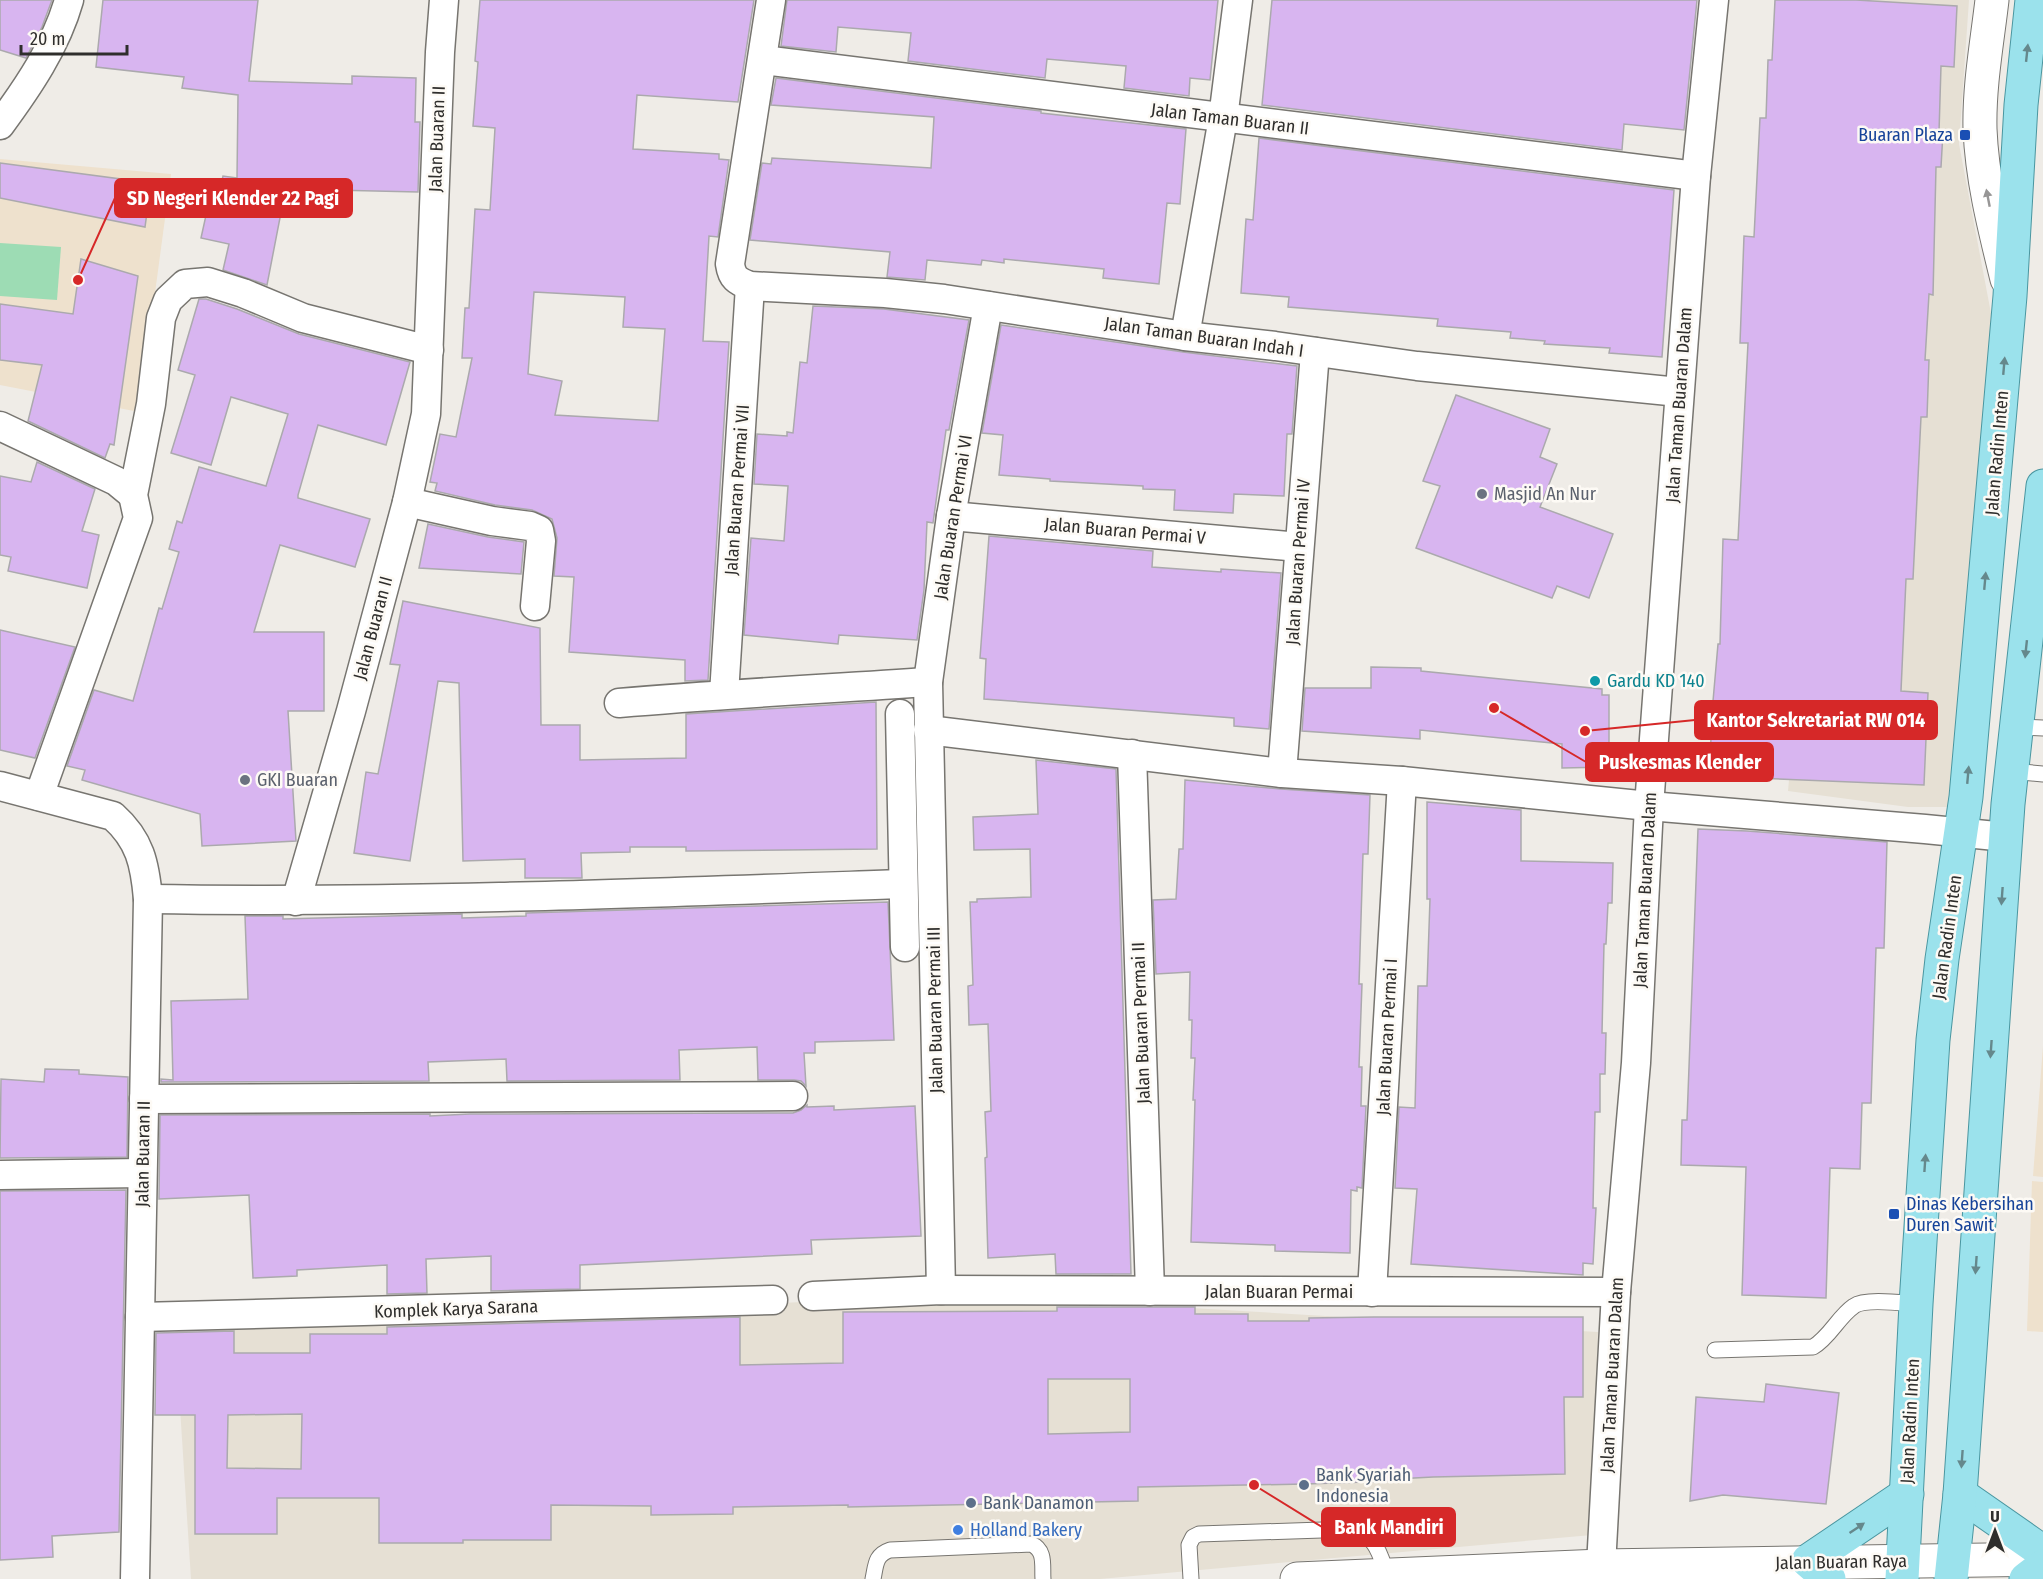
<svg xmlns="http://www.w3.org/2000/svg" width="2043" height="1579" viewBox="0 0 2043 1579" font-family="'Fira Sans Condensed',sans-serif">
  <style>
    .built { fill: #e6e0d4 }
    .education { fill: #eee1cd }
    .green { fill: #9ddcb4 }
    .building { fill: #d8b5f0; stroke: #aba9ad; stroke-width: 1.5; fill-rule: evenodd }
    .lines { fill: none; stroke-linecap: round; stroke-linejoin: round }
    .service-casing { stroke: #777570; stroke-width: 17 }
    .minor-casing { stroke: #777570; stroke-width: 31 }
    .tertiary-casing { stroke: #777570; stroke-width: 35 }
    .primary-casing { stroke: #4a96a0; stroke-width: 35 }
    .service { stroke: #fff; stroke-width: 15 }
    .minor { stroke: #fff; stroke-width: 28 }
    .tertiary { stroke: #fff; stroke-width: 33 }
    .primary { stroke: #9be2ec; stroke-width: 33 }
    .oneway { fill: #65888c }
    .oneway2 { fill: #979696 }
    .transit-dot { fill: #1a4fb4; stroke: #fdfaf5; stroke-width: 2 }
    .worship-dot { fill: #6b7280; stroke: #fdfaf5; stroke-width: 2 }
    .culture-dot { fill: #0f9aa8; stroke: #fdfaf5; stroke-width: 2 }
    .service-dot { fill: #5c6f8a; stroke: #fdfaf5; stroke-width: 2 }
    .shop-dot { fill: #3f7fe0; stroke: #fdfaf5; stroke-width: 2 }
    .labels { text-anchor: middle; stroke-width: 5; stroke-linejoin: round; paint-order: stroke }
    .street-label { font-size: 18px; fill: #2f2e2c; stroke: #fdfaf5 }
    .transit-label { font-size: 18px; fill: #164399; stroke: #fdfaf5; text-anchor: end }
    .worship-label { font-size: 18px; fill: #5b616d; stroke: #fdfaf5; text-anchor: start }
    .culture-label { font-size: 18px; fill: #0d838f; stroke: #fdfaf5; text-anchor: start }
    .service-label { font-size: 18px; fill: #4e5e75; stroke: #fdfaf5; text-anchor: start }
    .shop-label { font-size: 18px; fill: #366cbe; stroke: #fdfaf5; text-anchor: start }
    .leader { fill: none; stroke: #d62828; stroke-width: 2 }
    .callout-dot { fill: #d62828; stroke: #fdfaf5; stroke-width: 2 }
    .callout { fill: #d62828; stroke: #d62828; stroke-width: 2 }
    .callout-label { font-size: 20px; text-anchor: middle; font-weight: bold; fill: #fff }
  </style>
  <rect width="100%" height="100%" fill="#efece7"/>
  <g class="built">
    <polygon points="1860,0 1969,0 1959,144 2000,361 1963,807 1908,807 1788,791"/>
    <polygon points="969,1295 1598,1332 1592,1535 1100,1579 191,1579 175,1329"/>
  </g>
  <g class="education">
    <polygon points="0,159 171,174 139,412 0,385"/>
    <polygon points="2043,1046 2043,1177 2033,1176"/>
    <polygon points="2032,1181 2043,1182 2043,1332 2027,1331"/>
  </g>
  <polygon class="green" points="0,243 61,247 57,300 0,296"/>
  <g class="building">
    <polygon points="0,0 52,0 42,27 26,58 0,50"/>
    <polygon points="103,0 258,0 249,81 352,84 352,76 416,78 415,122 420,122 418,192 332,190 332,198 284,197 267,285 223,270 229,244 201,238 210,197 218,198 223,176 237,178 238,95 182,88 184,77 96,67"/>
    <path d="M 480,0 L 754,0 L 738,102 L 637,95 L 633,149 L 719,154 L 719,159 L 729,160 L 718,237 L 709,236 L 703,341 L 729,342 L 708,680 L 685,681 L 685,660 L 569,652 L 574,577 L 554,576 L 557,538 L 552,519 L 532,510 L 495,505 L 435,491 L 437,483 L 430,482 L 440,434 L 456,437 L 472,358 L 462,358 L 465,308 L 469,308 L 475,209 L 490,210 L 495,128 L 473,126 L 478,62 L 475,61 ZM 534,292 L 625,297 L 623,327 L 665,329 L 658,421 L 555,415 L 562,381 L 528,374 Z"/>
    <polygon points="787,0 1218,0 1210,80 1190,78 1189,96 1124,88 1126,66 1047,59 1045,78 908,61 911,33 838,27 836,52 781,46"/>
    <polygon points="1272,0 1697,0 1684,130 1624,124 1622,150 1262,105"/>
    <polygon points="1775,0 1856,0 1957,6 1954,67 1941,66 1939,132 1943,132 1941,167 1936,167 1933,295 1929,294 1925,360 1929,360 1927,417 1921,417 1913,579 1906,579 1901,691 1928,693 1924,785 1709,776 1713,701 1718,644 1720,644 1723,539 1738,540 1748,343 1740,343 1744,236 1754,237 1760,118 1766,118 1768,60 1772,60"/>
    <polygon points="776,78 1041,111 1041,113 1186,129 1180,204 1167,203 1159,284 1103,278 1104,269 1004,259 1004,263 982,260 981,265 927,260 925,280 887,277 890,252 750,240 762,163 771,164 772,158 931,168 934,117 771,105"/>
    <polygon points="1259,138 1674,190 1662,357 1609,353 1610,348 1544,344 1545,341 1510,338 1511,332 1437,326 1438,319 1288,307 1289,297 1241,293 1246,219 1253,220"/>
    <polygon points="0,163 151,183 145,227 0,198"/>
    <polygon points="81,259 138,276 114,445 110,444 105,458 28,421 42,365 0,360 0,304 73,314"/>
    <polygon points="199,299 206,299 237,309 299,334 410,362 386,445 318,425 298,495 298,498 370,519 355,567 280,545 254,632 324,632 324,711 288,711 296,841 202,846 200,814 82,780 85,770 67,766 94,690 133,701 159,608 162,609 179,552 169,549 177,521 182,523 199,467 266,486 288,414 231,397 211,465 171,453 195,375 178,370"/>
    <polygon points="813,306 884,309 969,320 949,430 946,430 933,523 927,522 924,590 917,640 839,635 838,644 744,635 751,538 784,541 788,486 754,484 757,434 787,436 787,432 793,433 800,362 807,363"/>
    <polygon points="1001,325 1183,352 1297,366 1292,434 1287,434 1284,496 1234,494 1233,513 1174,510 1175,490 1143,489 1143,486 1050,481 1050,479 999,475 1003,435 982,433"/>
    <polygon points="1456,395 1550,429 1540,457 1557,464 1540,507 1613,534 1589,598 1557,586 1552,598 1416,548 1440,486 1423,481"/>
    <polygon points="37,462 95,489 82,531 99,535 87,588 8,571 11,557 0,555 0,476 31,482"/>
    <polygon points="428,524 488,537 524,542 521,574 419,568"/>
    <polygon points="989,536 1153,551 1152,567 1221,572 1221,569 1281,573 1269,729 1234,726 1234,718 984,699 986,659 980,658"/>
    <polygon points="403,601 540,628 541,725 580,725 580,760 686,758 686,714 876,702 877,849 686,851 686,847 630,847 630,852 581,853 582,878 525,878 525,859 463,861 459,683 438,681 410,861 354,853 366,772 378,774 400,665 390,664"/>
    <polygon points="0,630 75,647 35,758 0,750"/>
    <polygon points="1371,667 1421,668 1421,671 1602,689 1602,695 1609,695 1609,767 1562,768 1562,744 1420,730 1420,739 1302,731 1305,688 1371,688"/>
    <polygon points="1036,760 1116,769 1131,1274 1056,1274 1055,1254 988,1258 985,1158 987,1157 985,1112 991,1111 988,1024 969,1025 968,986 973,985 970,902 977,902 977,899 1031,897 1030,849 974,850 973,817 1038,814"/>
    <polygon points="1185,780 1281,789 1370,795 1368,854 1363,854 1359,984 1362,984 1359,1067 1362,1067 1361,1106 1366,1106 1362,1188 1357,1187 1357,1191 1351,1190 1350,1253 1275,1251 1275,1245 1191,1242 1195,1100 1193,1100 1195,1058 1191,1058 1192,1020 1189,1020 1190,972 1156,974 1153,900 1176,899 1179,849 1183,849"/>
    <polygon points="1427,802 1521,810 1521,861 1613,863 1612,903 1608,903 1606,944 1604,944 1602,1033 1606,1033 1605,1074 1600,1074 1600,1112 1595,1112 1593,1208 1596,1208 1593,1264 1583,1263 1583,1275 1411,1264 1417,1189 1395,1188 1399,1107 1415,1108 1418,986 1427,986 1430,899 1427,899"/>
    <polygon points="1698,829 1747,831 1887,842 1884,948 1876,948 1871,1103 1862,1103 1860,1169 1830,1168 1826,1298 1742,1295 1746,1167 1681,1165 1682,1120 1687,1120"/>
    <polygon points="888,902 894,1040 815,1042 815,1053 804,1053 806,1086 801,1081 794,1080 758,1080 757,1047 679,1050 680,1080 507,1081 506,1059 428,1062 429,1081 161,1082 161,1079 173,1080 171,1001 248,999 245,916 283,916 283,919 462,914 462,918 526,916 526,913"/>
    <polygon points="45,1069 79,1070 79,1074 128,1077 127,1157 0,1158 1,1079 44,1082"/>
    <polygon points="807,1105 807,1107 834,1106 834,1110 915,1106 921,1236 811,1240 812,1254 580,1265 580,1289 491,1291 491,1256 426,1259 427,1293 387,1294 387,1265 297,1270 297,1276 253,1278 249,1195 159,1199 160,1115 430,1114 430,1116 470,1114 793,1113 801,1110"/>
    <polygon points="126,1190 119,1532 52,1536 53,1557 0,1560 0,1191"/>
    <path d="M 1057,1307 L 1195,1307 L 1195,1314 L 1248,1314 L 1248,1321 L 1309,1321 L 1309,1318 L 1374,1317 L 1583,1317 L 1583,1397 L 1564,1397 L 1565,1474 L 1433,1477 L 1396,1479 L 1396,1481 L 1305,1484 L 1138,1487 L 1138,1501 L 848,1507 L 848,1505 L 733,1507 L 733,1514 L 651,1515 L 651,1506 L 551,1505 L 551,1540 L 463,1540 L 463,1543 L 379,1543 L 379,1498 L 277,1498 L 277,1534 L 195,1534 L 195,1415 L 155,1415 L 156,1333 L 234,1331 L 234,1353 L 310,1353 L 310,1334 L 387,1334 L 387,1327 L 740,1317 L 740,1365 L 843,1363 L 843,1312 L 1057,1311 ZM 1048,1379 L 1130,1379 L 1130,1432 L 1048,1434 ZM 302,1414 L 301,1469 L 227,1468 L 228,1415 Z"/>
    <polygon points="1766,1384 1839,1393 1826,1504 1723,1495 1690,1501 1696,1397 1764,1402"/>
  </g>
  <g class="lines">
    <g class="service-casing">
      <g id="service">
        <polyline points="2018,727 2043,728"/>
        <polyline points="2011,771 2043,774"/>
        <path d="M 1715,1350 L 1813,1347 C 1830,1337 1838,1317 1854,1306 C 1865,1298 1902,1303 1916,1304"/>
        <path d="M 873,1579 C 876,1565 875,1555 890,1550 L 1031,1544 C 1046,1550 1042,1566 1043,1579"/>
        <path d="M 1191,1579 L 1189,1545 L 1193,1537 L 1199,1534 L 1352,1529 C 1376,1536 1379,1552 1387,1574"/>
      </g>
    </g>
    <g class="minor-casing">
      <g id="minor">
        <path d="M 771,0 L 730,264 C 732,278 737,281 750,286 L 885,293 L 944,299 L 1185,336 L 1275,346 L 1417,366 L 1679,392"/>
        <polyline points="763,60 1696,176"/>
        <path d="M 0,125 C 28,87 56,46 69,0"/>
        <polyline points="1185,336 1223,118 1238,0"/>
        <polyline points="0,426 116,481 133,495"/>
        <polyline points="407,502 492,521 530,526 539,530 541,541 535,606"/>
        <polyline points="951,516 1299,547"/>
        <polyline points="724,694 750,286"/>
        <path d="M 619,703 C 722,694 825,689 928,682"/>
        <polyline points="900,714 905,947"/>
        <polyline points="928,730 1282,773 1402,781 1649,806 1925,829 2006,837"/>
        <polyline points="1132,754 1150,1291"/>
        <polyline points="1282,773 1315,352"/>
        <path d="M 0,786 L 113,816 C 140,840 145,864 148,899 L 135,1579"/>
        <polyline points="39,796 138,518 133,495 151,404 161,318 168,300 185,284 208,282 243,293 303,318 429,350"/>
        <path d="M 148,899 C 400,903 651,893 903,884"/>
        <polyline points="296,901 351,711 407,502 426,414 440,52 444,0"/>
        <polyline points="144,1099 793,1096"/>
        <polyline points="0,1175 142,1173"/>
        <polyline points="941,1290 928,682 951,516 988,306"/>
        <polyline points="1372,1292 1402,781"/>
        <polyline points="813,1296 941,1290 1616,1292"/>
        <polyline points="140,1317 773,1300"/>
        <polyline points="1601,1566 1616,1292 1636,1063 1649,806 1696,176 1714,0"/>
      </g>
    </g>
    <g class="tertiary-casing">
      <g id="tertiary">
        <path d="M 1992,0 C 1987,43 1979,86 1980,129 C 1982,180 1995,230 2007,279"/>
        <polyline points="1297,1579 1601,1566 2043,1559"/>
      </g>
    </g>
    <g class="primary-casing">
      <g id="primary">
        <polyline points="1960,1494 2043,1552"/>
        <polyline points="1829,1579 1808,1561 1907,1494"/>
        <polyline points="1902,1579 1916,1304 1933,1040 1942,959 1966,797 2010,296 2021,105 2032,0"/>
        <polyline points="1951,1579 1960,1494 2008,804 2043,486"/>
        <polyline points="2026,1579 2043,1566"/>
      </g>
    </g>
    <use href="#service" class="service"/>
    <use href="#minor" class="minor"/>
    <use href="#tertiary" class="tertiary"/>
    <use href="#primary" class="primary"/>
  </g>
  <defs><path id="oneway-solid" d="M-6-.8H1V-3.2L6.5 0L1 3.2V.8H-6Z" transform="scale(1.5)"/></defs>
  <g class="oneway">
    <use href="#oneway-solid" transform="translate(2027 53) rotate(-84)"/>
    <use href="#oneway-solid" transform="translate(2004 366) rotate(-85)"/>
    <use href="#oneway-solid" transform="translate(1985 581) rotate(-85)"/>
    <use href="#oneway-solid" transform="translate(2026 649) rotate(96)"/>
    <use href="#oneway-solid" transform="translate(1968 775) rotate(-85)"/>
    <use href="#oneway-solid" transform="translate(2002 896) rotate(94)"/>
    <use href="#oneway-solid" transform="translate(1991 1049) rotate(94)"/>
    <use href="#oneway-solid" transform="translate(1925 1163) rotate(-86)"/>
    <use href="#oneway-solid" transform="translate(1976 1265) rotate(94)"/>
    <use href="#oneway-solid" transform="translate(1962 1459) rotate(94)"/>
    <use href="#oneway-solid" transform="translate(1857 1528) rotate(-34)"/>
  </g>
  <use class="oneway2" href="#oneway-solid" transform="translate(1988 198) rotate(-101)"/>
  <g class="transit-dot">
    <rect x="1959" y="129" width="12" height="12" rx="3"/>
    <rect x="1888" y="1208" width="12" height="12" rx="3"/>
  </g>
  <g class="worship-dot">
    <circle cx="1482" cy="494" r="6"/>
    <circle cx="245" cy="780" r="6"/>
  </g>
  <circle class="culture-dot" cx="1595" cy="681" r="6"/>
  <g class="service-dot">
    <circle cx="1304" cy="1485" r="6"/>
    <circle cx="971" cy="1503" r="6"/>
  </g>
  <circle class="shop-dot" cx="958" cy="1530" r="6"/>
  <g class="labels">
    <g class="street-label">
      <text transform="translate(1230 119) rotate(7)" y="6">Jalan Taman Buaran II</text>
      <text transform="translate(437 139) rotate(-88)" y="6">Jalan Buaran II</text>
      <text transform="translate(1204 337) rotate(8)" y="6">Jalan Taman Buaran Indah I</text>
      <text transform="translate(1679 405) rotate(-86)" y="6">Jalan Taman Buaran Dalam</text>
      <text transform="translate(1997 453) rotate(-85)" y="6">Jalan Radin Inten</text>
      <text transform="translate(737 490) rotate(-86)" y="6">Jalan Buaran Permai VII</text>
      <text transform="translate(953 517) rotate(-81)" y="6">Jalan Buaran Permai VI</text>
      <text transform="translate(1125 531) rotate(5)" y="6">Jalan Buaran Permai V</text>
      <text transform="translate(1298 562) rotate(-86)" y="6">Jalan Buaran Permai IV</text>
      <text transform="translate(373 628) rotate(-75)" y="6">Jalan Buaran II</text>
      <text transform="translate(1645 890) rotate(-87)" y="6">Jalan Taman Buaran Dalam</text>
      <text transform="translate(1947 937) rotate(-82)" y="6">Jalan Radin Inten</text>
      <text transform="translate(935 1010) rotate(-91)" y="6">Jalan Buaran Permai III</text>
      <text transform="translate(1141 1023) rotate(-92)" y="6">Jalan Buaran Permai II</text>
      <text transform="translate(1387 1037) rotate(-87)" y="6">Jalan Buaran Permai I</text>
      <text transform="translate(143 1154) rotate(-89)" y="6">Jalan Buaran II</text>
      <text x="1279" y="1298">Jalan Buaran Permai</text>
      <text transform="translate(456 1309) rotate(-2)" y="6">Komplek Karya Sarana</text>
      <text transform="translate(1612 1375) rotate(-87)" y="6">Jalan Taman Buaran Dalam</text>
      <text transform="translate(1910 1421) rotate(-87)" y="6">Jalan Radin Inten</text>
      <text transform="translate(1841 1562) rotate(-1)" y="6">Jalan Buaran Raya</text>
    </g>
    <g class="transit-label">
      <text x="1953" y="141">Buaran Plaza</text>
      <text x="1906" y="1210" text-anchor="start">Dinas Kebersihan<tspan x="1906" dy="21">Duren Sawit</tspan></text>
    </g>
    <g class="worship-label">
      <text x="1494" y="500">Masjid An Nur</text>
      <text x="257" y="786">GKI Buaran</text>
    </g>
    <g class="culture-label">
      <text x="1607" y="687">Gardu KD 140</text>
    </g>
    <g class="service-label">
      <text x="1316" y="1481">Bank Syariah<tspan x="1316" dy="21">Indonesia</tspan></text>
      <text x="983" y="1509">Bank Danamon</text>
    </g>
    <g class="shop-label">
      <text x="970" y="1536">Holland Bakery</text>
    </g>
  </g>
  <path class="leader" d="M78 280L115 198M1585 731L1695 720M1494 708L1586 762M1254 1485L1322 1527"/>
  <g class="callout-dot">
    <circle cx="78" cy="280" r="6"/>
    <circle cx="1585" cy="731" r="6"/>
    <circle cx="1494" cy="708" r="6"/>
    <circle cx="1254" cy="1485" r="6"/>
  </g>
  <g class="callout">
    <rect x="115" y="179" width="237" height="38" rx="6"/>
    <rect x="1695" y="701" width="242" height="38" rx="6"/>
    <rect x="1586" y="743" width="187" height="38" rx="6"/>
    <rect x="1322" y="1508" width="133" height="38" rx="6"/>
  </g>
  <g class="callout-label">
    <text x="233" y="205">SD Negeri Klender 22 Pagi</text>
    <text x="1816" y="727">Kantor Sekretariat RW 014</text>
    <text x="1680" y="769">Puskesmas Klender</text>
    <text x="1389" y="1534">Bank Mandiri</text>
  </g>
  <g transform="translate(1995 1531)" stroke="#fdfaf5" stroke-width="4.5" paint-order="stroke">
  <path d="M0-4.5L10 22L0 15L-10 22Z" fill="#2f2e2c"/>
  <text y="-9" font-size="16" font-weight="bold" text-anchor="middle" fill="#2f2e2c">U</text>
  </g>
  <path d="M21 45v9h106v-9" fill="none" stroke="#2f2e2c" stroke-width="3"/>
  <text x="30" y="45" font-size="18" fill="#2f2e2c" stroke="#fdfaf5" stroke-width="4.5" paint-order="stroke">20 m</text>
</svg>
